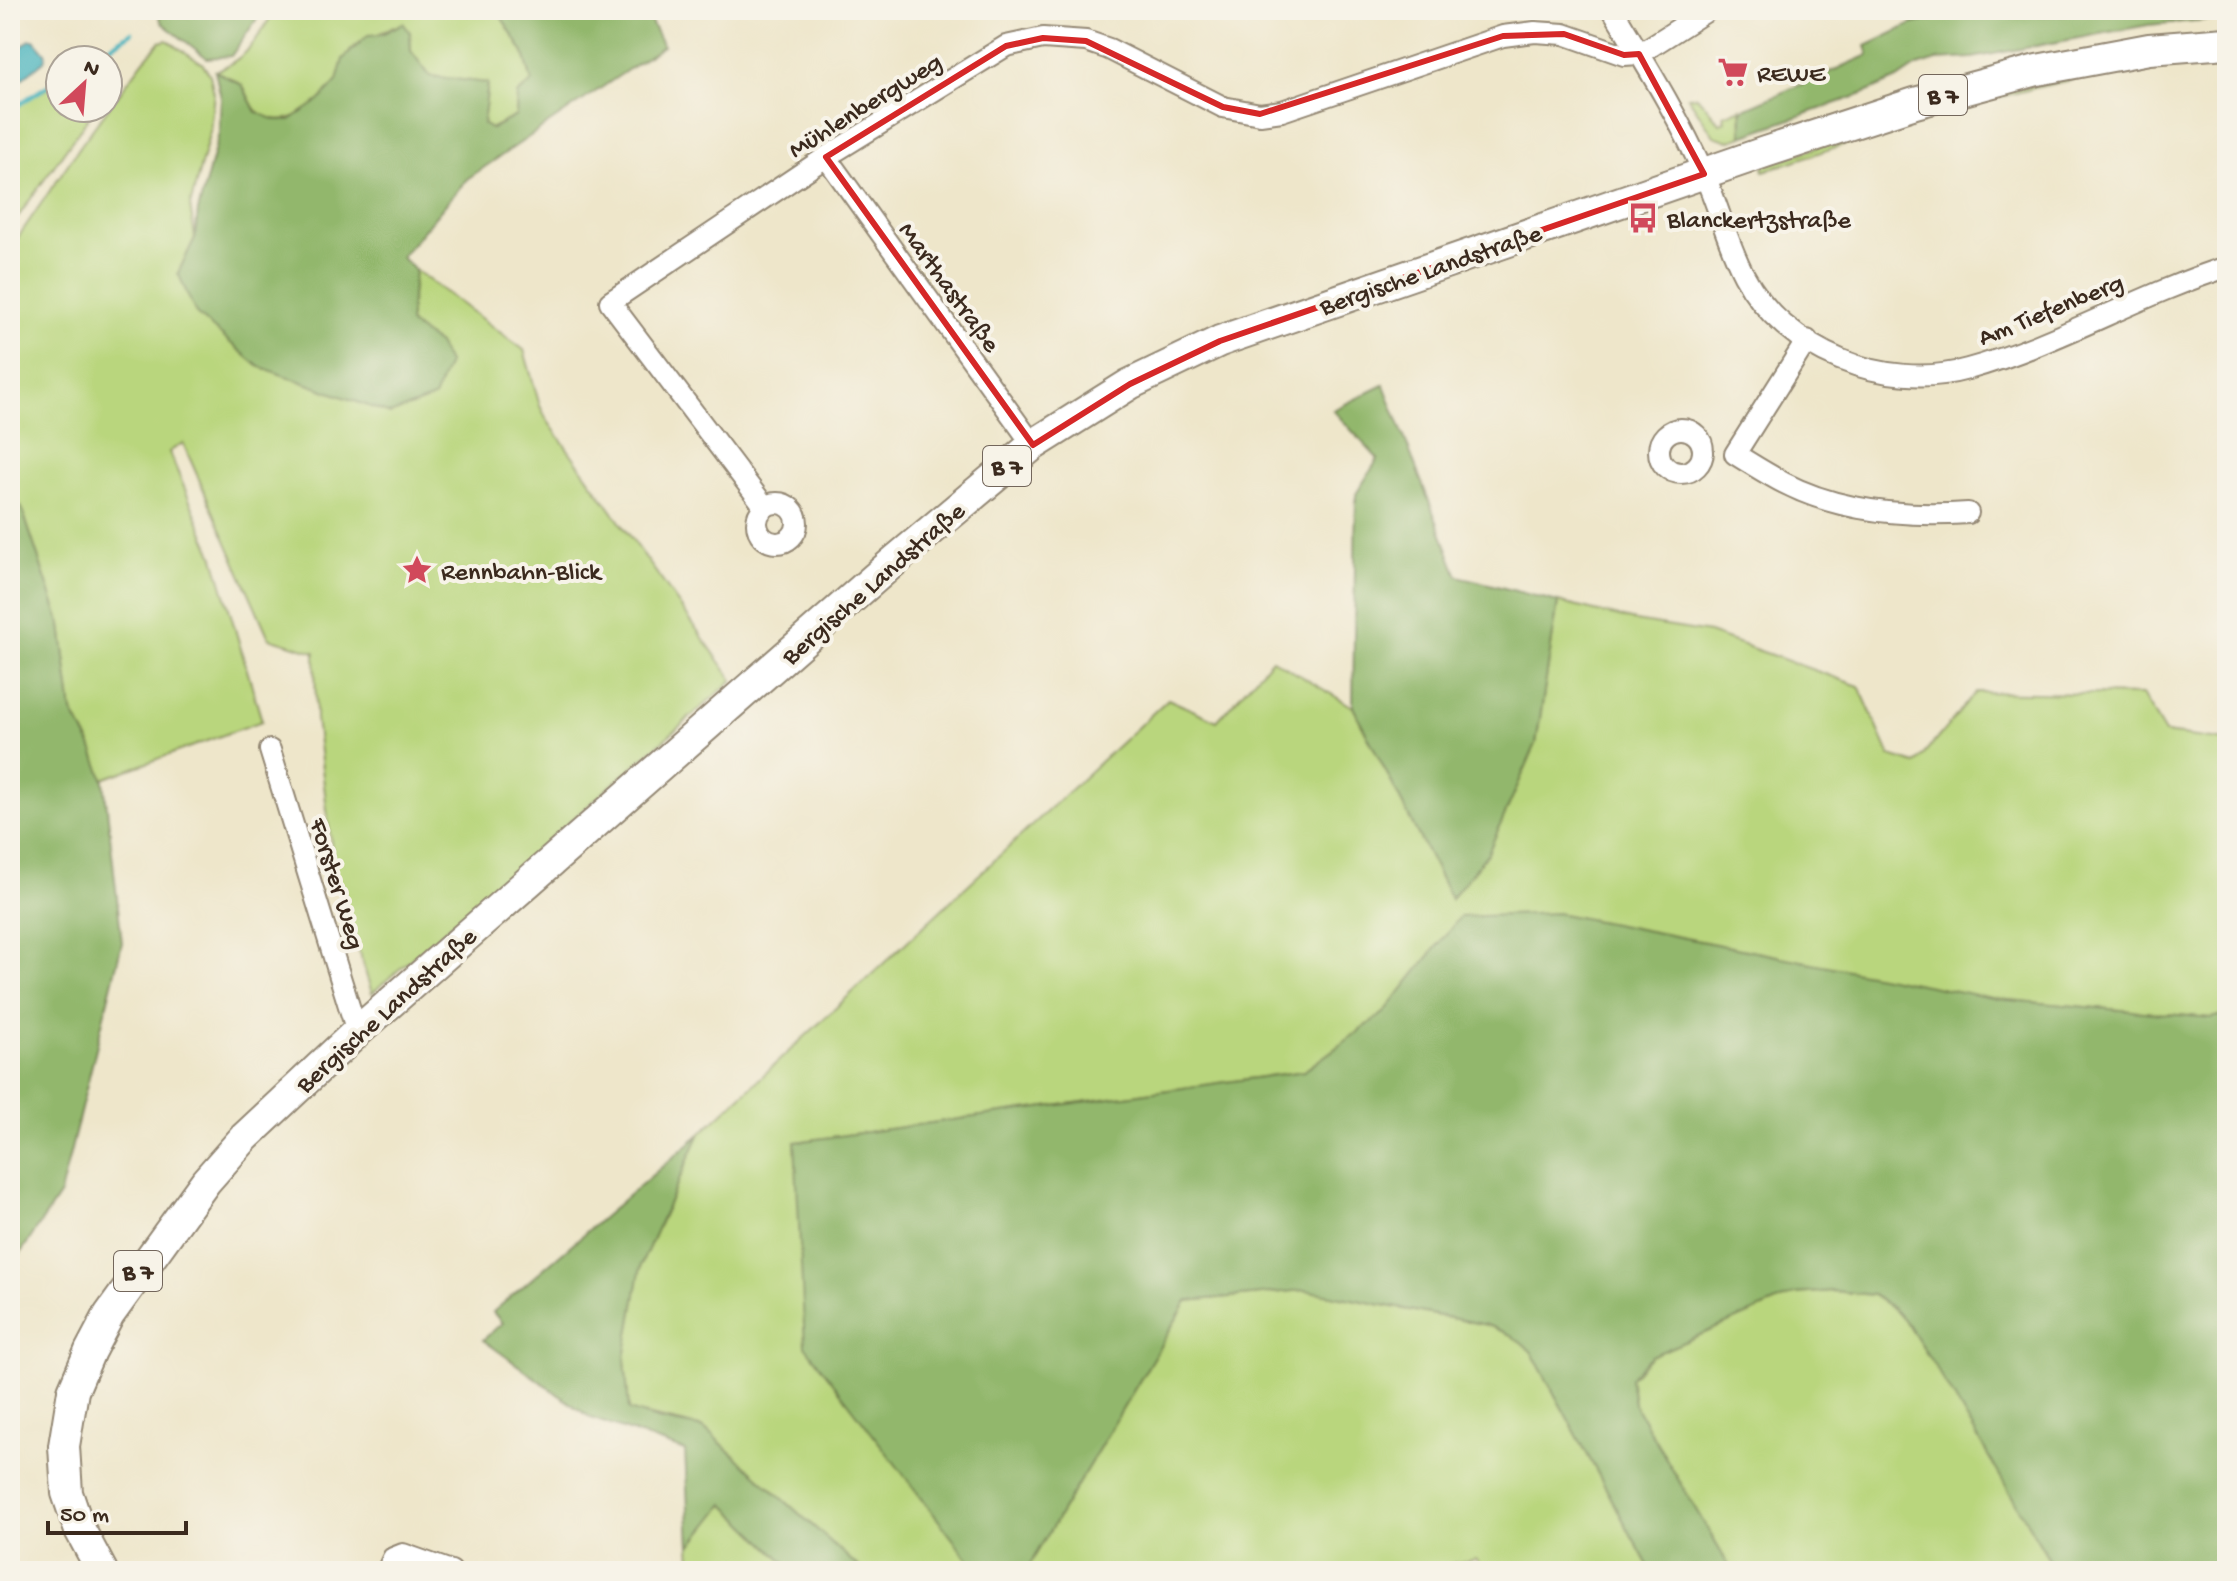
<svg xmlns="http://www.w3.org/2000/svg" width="2237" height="1581" viewBox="0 0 2237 1581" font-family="'Gochi Hand',sans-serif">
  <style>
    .green { fill: #b9d67d; stroke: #7a804e; stroke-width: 2 }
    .forest { fill: #92b76c; stroke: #667045; stroke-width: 2 }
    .water { fill: #41b1bb; stroke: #3e6e6c; stroke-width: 2 }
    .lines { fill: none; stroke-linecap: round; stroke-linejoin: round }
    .stream { stroke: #41b1bb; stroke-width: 5 }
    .minor-casing { stroke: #948874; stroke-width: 24 }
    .primary-casing { stroke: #948874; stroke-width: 34 }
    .minor { stroke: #fff; stroke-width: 20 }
    .primary { stroke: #fff; stroke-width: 30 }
    .marked { fill: none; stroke: #d62828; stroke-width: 6; stroke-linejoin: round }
    .labels { text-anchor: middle; stroke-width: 8; stroke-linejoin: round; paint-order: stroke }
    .shield { fill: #f7f3e8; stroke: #73665b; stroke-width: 2 }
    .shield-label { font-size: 24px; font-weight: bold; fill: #3b2a1e }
    .poi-label { font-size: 26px; fill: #3b2a1e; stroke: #f7f3e8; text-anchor: start }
    .street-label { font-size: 26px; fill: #3b2a1e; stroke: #f7f3e8 }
  </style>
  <rect width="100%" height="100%" fill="#f7f3e8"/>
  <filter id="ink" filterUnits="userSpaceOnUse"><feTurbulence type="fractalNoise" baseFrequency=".0125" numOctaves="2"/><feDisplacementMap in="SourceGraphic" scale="16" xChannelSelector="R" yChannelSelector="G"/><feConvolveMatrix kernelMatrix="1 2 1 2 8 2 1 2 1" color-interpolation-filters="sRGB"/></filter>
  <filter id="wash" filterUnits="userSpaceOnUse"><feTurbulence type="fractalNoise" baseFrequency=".006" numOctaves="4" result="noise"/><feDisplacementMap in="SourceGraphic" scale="32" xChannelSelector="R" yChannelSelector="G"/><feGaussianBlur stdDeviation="1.8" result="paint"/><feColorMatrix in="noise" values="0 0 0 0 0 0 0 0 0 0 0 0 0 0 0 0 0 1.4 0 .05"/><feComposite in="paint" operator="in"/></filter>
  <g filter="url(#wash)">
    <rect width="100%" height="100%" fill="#eee6ca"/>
    <g class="green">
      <path d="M 275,10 L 497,10 L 524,53 L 532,82 L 517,95 L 516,116 L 490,129 L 483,124 L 488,83 L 430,76 L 411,51 L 410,32 L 393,26 C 378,36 364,36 351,50 C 345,58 343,69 339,78 C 326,104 285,133 258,112 C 250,106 249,93 242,86 C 236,79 223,75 215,71 C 250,57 255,41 275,10 Z"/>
      <polygon points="1930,10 2078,10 2060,15 1947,16 1912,24 1932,15"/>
      <polygon points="167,40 202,63 210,75 214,93 210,131 190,206 195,238 178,273 438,344 409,323 415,270 524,350 540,406 547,420 733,680 372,993 335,876 316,719 315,652 269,638 183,443 169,452 214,557 262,721 103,779 90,743 72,712 61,625 21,506 10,506 10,249 81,145 144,60 160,42"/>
      <path d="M 2227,53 L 2227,59 C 2188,62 2149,65 2111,72 C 1992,93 1879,133 1764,171 L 1763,166 L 1903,118 L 2110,65 Z"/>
      <polygon points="60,82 60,108 95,108 10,228 10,111 32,96"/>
      <polygon points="1697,96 1720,123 1725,121 1724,115 1741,108 1742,136 1729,141 1714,136 1688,97"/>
      <polygon points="1558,602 1635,621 1709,633 1859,686 1890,756 1916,764 1976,692 2142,695 2165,733 2227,741 2227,1014 2212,1018 1997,999 1460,917 1384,1013 1304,1071 795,1142 974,1571 863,1571 704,1428 629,1411 625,1358 641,1264 699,1135 1168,699 1217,721 1272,659 1353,707 1451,899 1536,744"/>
      <polygon points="1305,1290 1487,1325 1512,1335 1531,1351 1651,1571 1484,1571 1476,1559 1414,1571 1026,1571 1187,1301"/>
      <polygon points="1834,1291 1873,1295 1893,1308 1909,1326 1946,1383 2056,1571 1732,1571 1634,1404 1630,1378 1651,1356 1795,1294"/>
      <polygon points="724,1504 794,1571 692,1571 690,1547"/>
    </g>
    <g class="forest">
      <polygon points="156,10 263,10 231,56 207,58 162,23"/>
      <polygon points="497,10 645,10 663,46 467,179 401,257 415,270 409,323 438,344 448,363 434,398 390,414 258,366 196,314 178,273 195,238 198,211 219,133 221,98 215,71 242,85 256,112 276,120 290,120 320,100 337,81 343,59 368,35 382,34 403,23 410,32 411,51 430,76 488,83 483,124 491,129 516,116 517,95 532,82 524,53"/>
      <polygon points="2078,10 2227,10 2227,18 2148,25 1972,58 1937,60 1915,67 1897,79 1863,94 1742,136 1742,110 1869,55 1866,46 1912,24 1947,16 2060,15"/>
      <polygon points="1384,385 1458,576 1558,602 1536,744 1488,853 1451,899 1353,707 1356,494 1378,459 1333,410"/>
      <polygon points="10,506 21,506 61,625 72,712 90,743 104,781 122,943 60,1194 10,1269"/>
      <polygon points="1557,913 1997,999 2212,1018 2227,1014 2227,1571 2056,1571 1946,1384 1909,1326 1893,1308 1873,1295 1834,1291 1795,1294 1651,1356 1630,1378 1634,1404 1732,1571 1651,1571 1531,1351 1511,1335 1487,1325 1305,1290 1187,1301 1026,1571 974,1571 972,1564 805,1346 795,1142 1304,1071 1384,1013 1460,917"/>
      <polygon points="699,1135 641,1265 625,1358 629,1410 657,1419 704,1428 863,1571 794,1571 724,1504 690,1547 685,1451 591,1418 483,1340 502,1323 493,1312"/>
    </g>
    <polygon class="water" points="30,40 34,40 46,54 44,61 18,82 10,81 10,56"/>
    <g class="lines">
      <g class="stream">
        <polyline points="89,60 131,33"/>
        <polyline points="10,110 60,78"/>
      </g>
    </g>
  </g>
  <g filter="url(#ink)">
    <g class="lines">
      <g class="minor-casing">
        <g id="minor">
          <path d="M 1613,10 C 1645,63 1679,117 1704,174 C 1719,207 1727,243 1744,275 C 1784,352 1886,392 1968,369 C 2058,344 2138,295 2227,267"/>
          <polyline points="826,157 1033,445"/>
          <path d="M 1807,340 L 1735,454 C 1751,464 1767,474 1784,483 C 1840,512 1907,517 1968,513"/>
          <circle cx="1681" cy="451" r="22"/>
          <circle cx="777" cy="523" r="20"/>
          <polyline points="765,507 610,302 826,157 1006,46 1043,38 1086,41 1109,49 1223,107 1260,114 1282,111 1503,36 1535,32 1564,34 1624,55 1639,54 1708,10"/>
          <polyline points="270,750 357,1032"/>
          <polyline points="387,1571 393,1558 403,1554 451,1571"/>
        </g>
      </g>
      <g class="primary-casing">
        <polyline id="primary" points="102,1571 79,1528 67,1493 64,1446 73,1391 90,1351 109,1315 206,1181 244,1138 357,1032 892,563 1033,445 1130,384 1220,341 1765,152 1915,103 2037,70 2149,49 2227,43"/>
      </g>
      <use href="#minor" class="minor"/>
      <use href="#primary" class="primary"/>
    </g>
  </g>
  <path class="marked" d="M 1564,34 L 1624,55 L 1639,54 L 1704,174 L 1220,341 L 1130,384 L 1033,445 L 826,157 L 1006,46 L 1043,38 L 1086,41 L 1223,107 L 1260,114 L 1503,36 Z"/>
  <defs>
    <g id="supermarket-bare" transform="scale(2.4)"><path d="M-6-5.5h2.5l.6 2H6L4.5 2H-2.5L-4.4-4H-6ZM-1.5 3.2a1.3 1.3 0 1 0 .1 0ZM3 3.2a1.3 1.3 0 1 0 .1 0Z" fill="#d1495b" stroke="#f7f3e8" stroke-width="2.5" paint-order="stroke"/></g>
    <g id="bus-bare" transform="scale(2.4)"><path d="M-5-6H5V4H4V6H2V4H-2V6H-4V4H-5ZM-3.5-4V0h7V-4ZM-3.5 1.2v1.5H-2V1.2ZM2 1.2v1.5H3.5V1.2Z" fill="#d1495b" stroke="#f7f3e8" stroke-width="2.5" paint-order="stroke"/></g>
    <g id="sight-bare" transform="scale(2.4)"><path d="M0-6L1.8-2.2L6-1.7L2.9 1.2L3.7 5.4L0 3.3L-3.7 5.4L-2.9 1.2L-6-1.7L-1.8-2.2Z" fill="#d1495b" stroke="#f7f3e8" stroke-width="2.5" paint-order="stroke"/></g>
  </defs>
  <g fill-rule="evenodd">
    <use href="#supermarket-bare" x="1733" y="72"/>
    <use href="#bus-bare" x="1643" y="218"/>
    <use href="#sight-bare" x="417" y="570"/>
  </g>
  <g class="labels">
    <g class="shield">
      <rect x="1919" y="75" width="48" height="40" rx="6"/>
      <rect x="983" y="446" width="48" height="40" rx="6"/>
      <rect x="114" y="1251" width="48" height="40" rx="6"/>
    </g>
    <g class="shield-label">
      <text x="1943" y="103">B 7</text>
      <text x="1007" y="474">B 7</text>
      <text x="138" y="1279">B 7</text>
    </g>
    <g class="poi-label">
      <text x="1757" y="81">REWE</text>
      <text x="1667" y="227">Blanckertzstraße</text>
      <text x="441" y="579">Rennbahn-Blick</text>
    </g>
    <g class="street-label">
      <text transform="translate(864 104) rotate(-32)" y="9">Mühlenbergweg</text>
      <text transform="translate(1430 268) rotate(-19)" y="9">Bergische Landstraße</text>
      <text transform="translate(951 286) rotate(54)" y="9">Marthastraße</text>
      <text transform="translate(2050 308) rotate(-22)" y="9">Am Tiefenberg</text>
      <text transform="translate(872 582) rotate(-41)" y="9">Bergische Landstraße</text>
      <text transform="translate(339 883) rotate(73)" y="9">Forster Weg</text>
      <text transform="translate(385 1009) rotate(-42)" y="9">Bergische Landstraße</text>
    </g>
  </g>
  <rect width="2237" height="1581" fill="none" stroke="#f7f3e8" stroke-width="40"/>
  <g transform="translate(84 84) rotate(26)"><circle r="38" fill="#f7f3e8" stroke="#aca397" stroke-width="2"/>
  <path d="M0-6L14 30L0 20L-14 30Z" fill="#d1495b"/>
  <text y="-12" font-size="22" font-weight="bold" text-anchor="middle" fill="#3b2a1e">N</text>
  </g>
  <path d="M48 1521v12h138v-12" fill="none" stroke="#3b2a1e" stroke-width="4"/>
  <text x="60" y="1521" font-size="24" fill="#3b2a1e" stroke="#f7f3e8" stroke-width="6" paint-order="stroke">50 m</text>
</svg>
